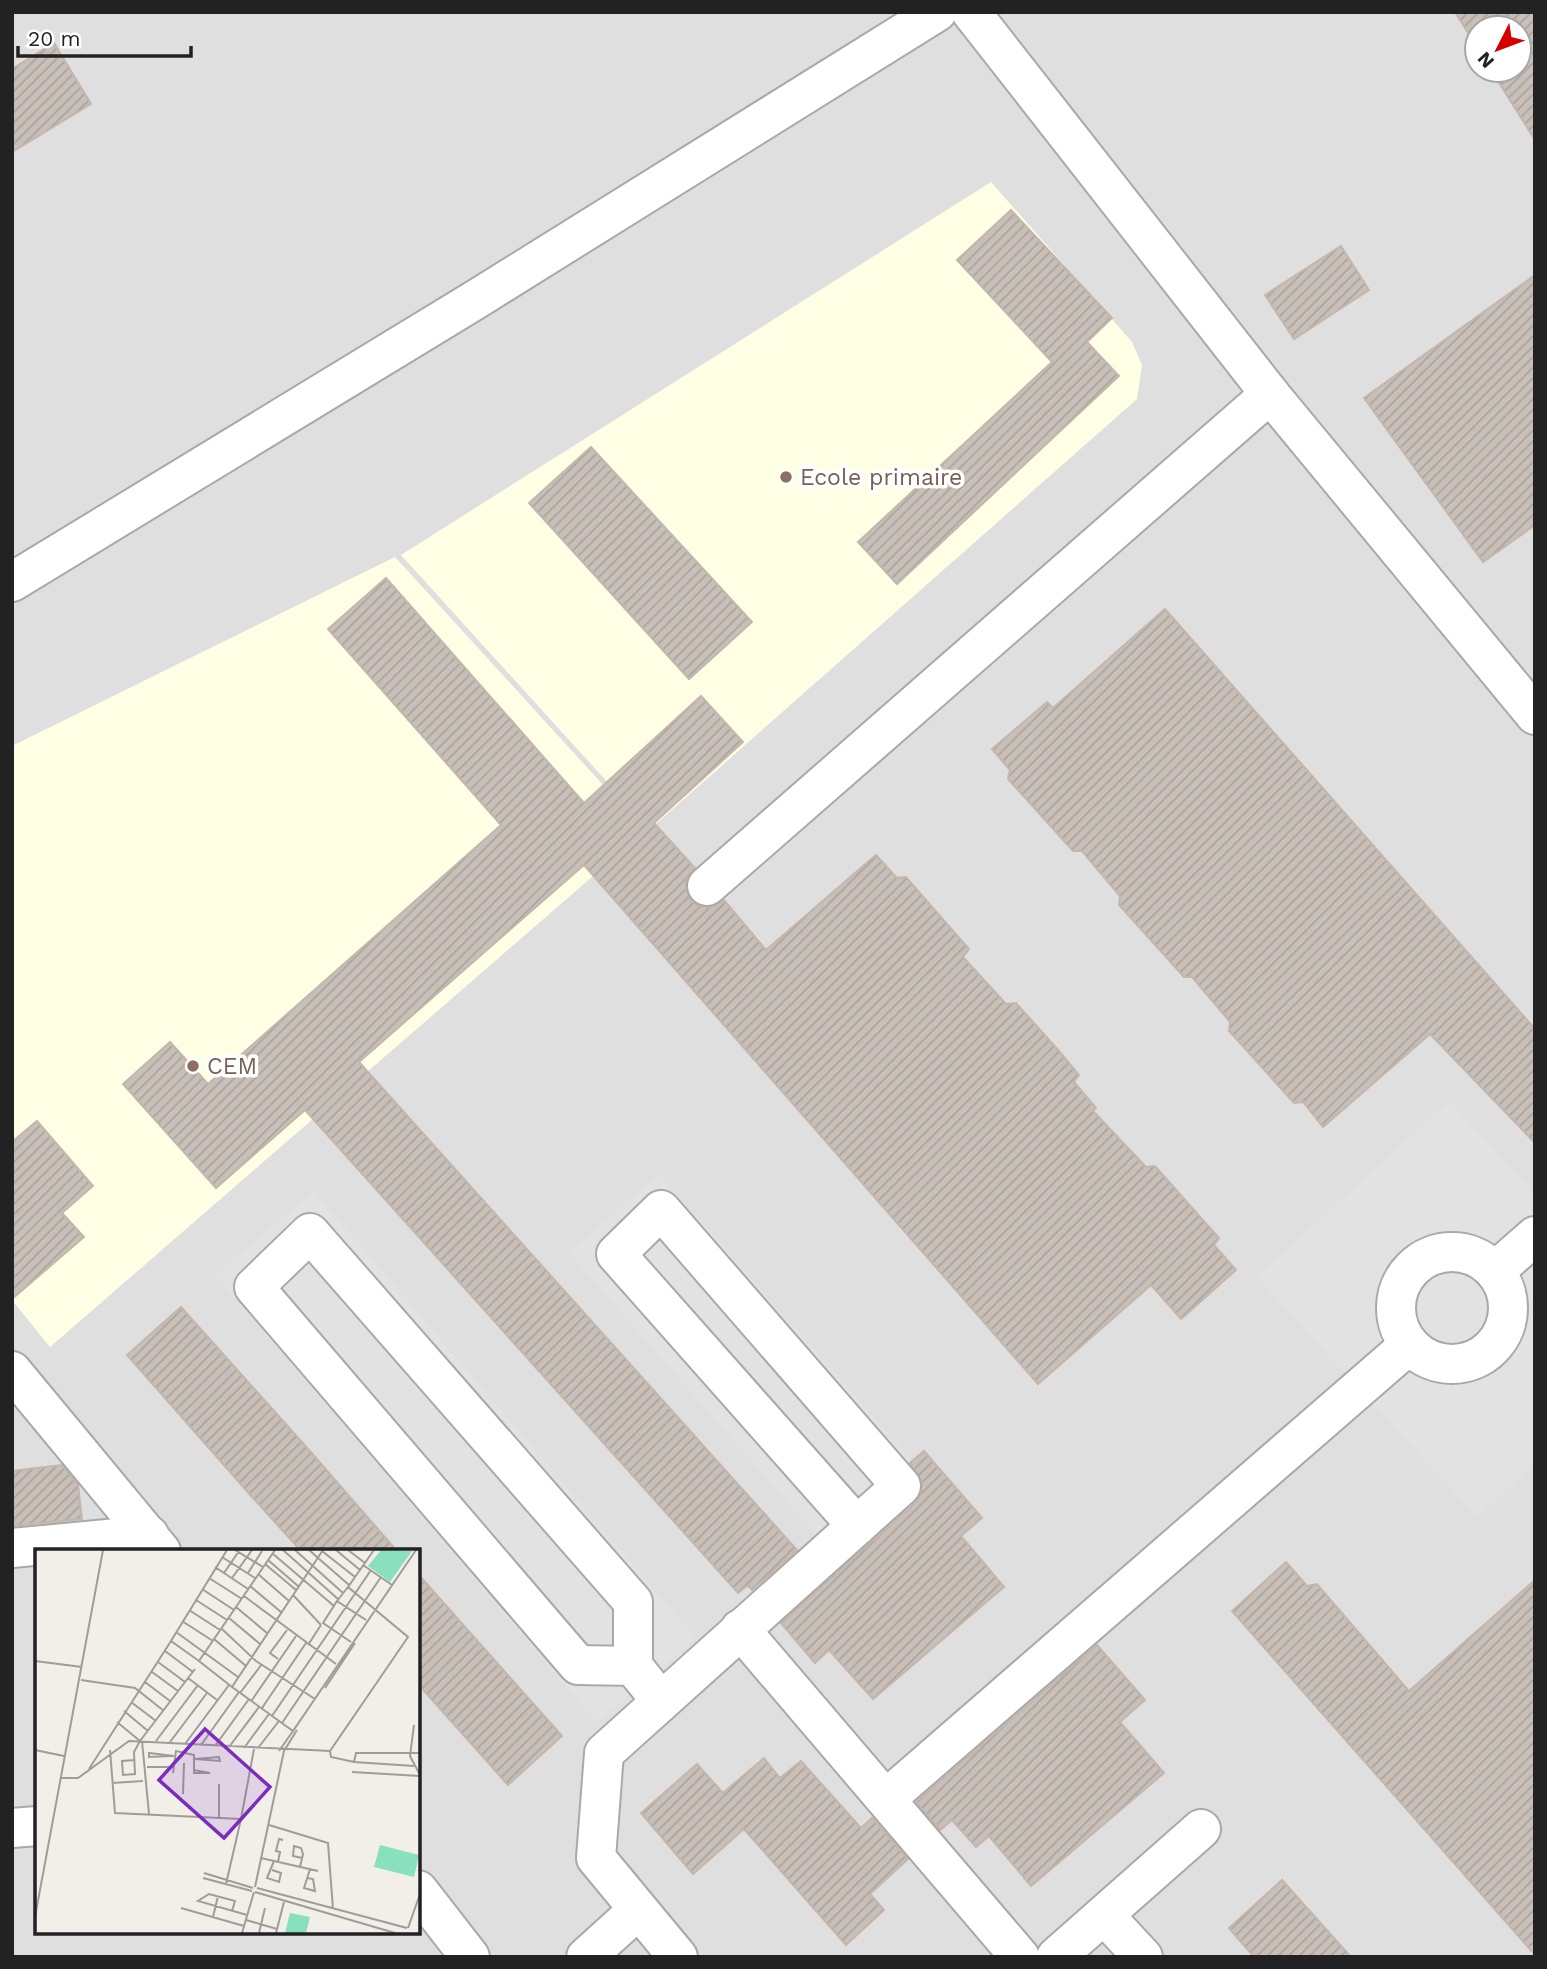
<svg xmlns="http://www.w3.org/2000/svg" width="1547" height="1969" viewBox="0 0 1547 1969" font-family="'Work Sans',sans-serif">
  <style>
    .residential { fill: #e0dfdf; fill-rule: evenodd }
    .education { fill: #ffffe5 }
    .parking { fill: #e2e2e2 }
    .building { fill: url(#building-hatch); stroke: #c4b6ab; stroke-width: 2 }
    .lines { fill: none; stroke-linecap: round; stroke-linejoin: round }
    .street-casing { stroke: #a9a9a9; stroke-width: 42 }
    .street { stroke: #fff; stroke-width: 38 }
    .education-dot { fill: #8d6e63; stroke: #fff; stroke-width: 2.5 }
    .labels { text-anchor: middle; stroke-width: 7; stroke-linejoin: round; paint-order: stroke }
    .education-label { font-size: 23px; fill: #785e54; stroke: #fff; text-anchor: start }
    .inset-road { fill: none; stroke: #9f9d99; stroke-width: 2 }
    .view { fill: #7b2cbf; fill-opacity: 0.15; stroke: #7b2cbf; stroke-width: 3.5 }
    .inset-edge { fill: none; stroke: #222; stroke-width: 3.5 }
  </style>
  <defs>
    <pattern id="building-hatch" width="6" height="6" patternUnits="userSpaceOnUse" patternTransform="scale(1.75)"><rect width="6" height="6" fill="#c7bfb8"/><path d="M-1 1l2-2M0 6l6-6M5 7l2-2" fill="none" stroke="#aba49e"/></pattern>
  </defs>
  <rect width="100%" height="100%" fill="#f2efe9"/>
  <path class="residential" d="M 12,12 L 1535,12 L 1535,1957 L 12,1957 ZM 1477,28 L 1519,28 L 1519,70 L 1477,70 ZM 37,1551 L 418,1551 L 418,1932 L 37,1932 Z"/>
  <g class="education">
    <polygon points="991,182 1132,342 1142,365 1137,399 650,829 401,555"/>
    <polygon points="395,557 645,831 50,1347 12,1300 12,746"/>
  </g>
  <g class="parking">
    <polygon points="1449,1101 1535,1194 1535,1464 1477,1517 1257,1277"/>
    <polygon points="659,1174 932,1483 841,1563 569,1253"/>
    <polygon points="314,1191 696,1638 597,1723 215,1275"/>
  </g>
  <g class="building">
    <polygon points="1455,12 1535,12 1535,140 1491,70 1519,70 1519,28 1477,28 1477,47"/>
    <polygon points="54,43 91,104 12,152 12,69"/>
    <polygon points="1011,210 1112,318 1087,342 1119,376 897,584 858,542 1052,362 957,260"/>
    <polygon points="1341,246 1369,290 1294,339 1265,295"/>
    <polygon points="1535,275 1535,525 1483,562 1364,398"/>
    <polygon points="591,447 752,622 689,679 529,503"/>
    <polygon points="386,578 584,803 701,696 743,742 654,823 695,868 686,880 686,891 691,901 699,906 711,907 724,900 766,950 876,855 897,878 906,877 969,949 963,957 1006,1004 1016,1003 1059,1051 1079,1075 1074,1082 1096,1108 1093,1111 1146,1167 1155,1166 1219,1238 1214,1245 1236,1270 1181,1319 1151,1285 1038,1384 584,865 359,1062 797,1550 752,1590 748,1585 738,1593 305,1110 216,1188 123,1084 170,1042 208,1084 501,825 328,629"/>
    <polygon points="1165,609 1535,1029 1535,1143 1430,1034 1323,1127 1303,1102 1294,1103 1229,1031 1230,1022 1192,977 1184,977 1119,905 1120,896 1082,851 1073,851 1008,779 1010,770 992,749 1047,702 1053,708"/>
    <polygon points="37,1121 93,1186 62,1213 84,1237 12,1299 12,1142"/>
    <polygon points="181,1307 309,1450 397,1551 301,1551 253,1498 127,1355"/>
    <polygon points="924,1451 982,1518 961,1536 1004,1587 873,1699 829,1650 815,1663 781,1623 916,1502 921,1494 922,1482 910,1463"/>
    <polygon points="62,1465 78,1485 82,1519 12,1526 12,1471"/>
    <polygon points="1286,1562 1307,1586 1317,1584 1409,1691 1535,1580 1535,1955 1232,1611"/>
    <polygon points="418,1574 562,1736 508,1785 418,1684"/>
    <polygon points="1097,1645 1145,1700 1120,1722 1164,1773 1031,1886 989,1836 976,1847 952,1820 940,1830 916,1802"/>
    <polygon points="764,1758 780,1778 801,1761 861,1828 872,1818 908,1859 870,1894 884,1910 846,1945 744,1829 693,1874 641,1813 697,1764 723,1793"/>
    <polygon points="1282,1880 1351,1957 1254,1957 1229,1928"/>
  </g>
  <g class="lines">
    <g class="street-casing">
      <g id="street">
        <polyline points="971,12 1270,394 1535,715"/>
        <polyline points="12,582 475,300 937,12"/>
        <polyline points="707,886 1270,394"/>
        <circle cx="1452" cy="1308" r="56"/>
        <polyline points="1495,1271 1535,1236"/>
        <polyline points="12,1371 161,1551"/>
        <polyline points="12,1548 149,1535"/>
        <polyline points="740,1629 1020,1957"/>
        <polyline points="633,1666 633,1602 310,1233 254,1287 578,1665 633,1666 661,1701"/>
        <polyline points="886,1799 1409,1345"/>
        <polyline points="12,1828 37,1826"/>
        <polyline points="418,1890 470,1957"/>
        <polyline points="1104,1915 1143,1957"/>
        <polyline points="586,1957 638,1910"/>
        <path d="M 678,1957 L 596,1858 L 604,1753 C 703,1664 802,1575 901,1486 L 661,1210 L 616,1254 L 857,1526"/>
        <polyline points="1056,1957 1201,1829"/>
      </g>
    </g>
    <use href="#street" class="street"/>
  </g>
  <g class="education-dot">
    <circle cx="786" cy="477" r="7"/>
    <circle cx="193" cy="1066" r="7"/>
  </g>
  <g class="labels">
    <g class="education-label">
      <text x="800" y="485">Ecole primaire</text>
      <text x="207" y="1074">CEM</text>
    </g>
  </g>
  <g transform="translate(35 1549)">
    <rect width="385" height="385" fill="#f2efe9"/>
    <path d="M 346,1 L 377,2 L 355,33 L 333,17 ZM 345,296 L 384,306 L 379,328 L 339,318 ZM 255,364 L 275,368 L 271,384 L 250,384 Z" fill="#88e0be"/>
    <path class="inset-road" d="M 200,1 L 228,18M 248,1 L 303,50M 260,1 L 308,44M 274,1 L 314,36M 288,1 L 197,138 L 258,182 L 381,1M 301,1 L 325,21M 313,1 L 330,14M 287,2 L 320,28M 237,4 L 299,57M 187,8 L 220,29M 233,11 L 263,37M 230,15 L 261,41M 328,16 L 357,36M 180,18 L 213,40M 189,24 L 204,2M 213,24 L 227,2M 223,25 L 254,52M 174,29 L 207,50M 197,29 L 217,1M 215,37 L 246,63M 313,38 L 302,52 L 331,71M 167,40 L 199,61M 258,46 L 286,76M 209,47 L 301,115M 161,51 L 192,71M 302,52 L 288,74 L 316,93M 201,58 L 232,84M 154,61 L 185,81M 194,69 L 225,95M 147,72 L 178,92M 187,80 L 221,112 L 280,150M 141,83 L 203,128M 179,90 L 211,117M 273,96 L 286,76M 130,102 L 158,123M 243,110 L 235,104 L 252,81M 0,112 L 47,118M 164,112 L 136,92 L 192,1M 123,113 L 150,133M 117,123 L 143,142M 153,129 L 182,151M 46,131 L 100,139 L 129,162M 110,133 L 135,152M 197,138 L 164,112 L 240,1M 290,139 L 320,94M 205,144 L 227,115M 217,151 L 261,87M 96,153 L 121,172M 227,159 L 271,94M 89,162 L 113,182M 237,167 L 336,21M 82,173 L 105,192M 247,174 L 346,28M 379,176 L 375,207 L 385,226M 107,192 L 114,265M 121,192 L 163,136M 135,193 L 172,144M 150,195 L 194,136M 166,196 L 204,143M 180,197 L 214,150M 194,198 L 224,158M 209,199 L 234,165M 223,199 L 244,172M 0,201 L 29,207M 75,201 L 80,264 L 206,270 L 219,200M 244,202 L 258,182M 295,202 L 296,208 L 319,213 L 379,217M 136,207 L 114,208 L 114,204 L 139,207M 160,210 L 184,208 L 185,212 L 161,210M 100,211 L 87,212 L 88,226 L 100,225 L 99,203 L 105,192 L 160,120M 319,213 L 321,204 L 385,204M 112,218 L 139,218M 54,220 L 136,92M 317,223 L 385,227M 138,224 L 141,202 L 159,206 L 159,224 L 175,224 L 159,221M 26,229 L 43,229 L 94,192 L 295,202 L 373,88 L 313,38 L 339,1M 77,234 L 108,232M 148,245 L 149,214M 184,268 L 184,235M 234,276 L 293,294 L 298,360M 226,309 L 283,322M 243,313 L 245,303 L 241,302 L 244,290 L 248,291M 265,318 L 268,305 L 266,299 L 259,297 L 258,307 L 267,309M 237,321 L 246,324 L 244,333 L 232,329 L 239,312M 169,324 L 218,339M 168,329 L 217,342M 272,329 L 278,330 L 280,342 L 269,339 L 275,320M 191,335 L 206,270M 220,338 L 249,202 L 262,181M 222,339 L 372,379M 220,343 L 360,384M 146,359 L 209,377M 197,362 L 200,352 L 174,345 L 163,352 L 212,366M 0,368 L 68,1M 178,368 L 183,347M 211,371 L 242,380M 373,379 L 385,345M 207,384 L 219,343M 224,384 L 230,359M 241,384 L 249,353"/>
    <path class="view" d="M 170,180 L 235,238 L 189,289 L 124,231 Z"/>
    <rect width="385" height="385" class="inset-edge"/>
  </g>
  <rect width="1547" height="1969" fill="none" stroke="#222222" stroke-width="28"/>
  <g transform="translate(1498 49) rotate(228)"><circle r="33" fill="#ffffff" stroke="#a7a7a7" stroke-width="2"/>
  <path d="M0-5L12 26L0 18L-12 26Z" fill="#d40000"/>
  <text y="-10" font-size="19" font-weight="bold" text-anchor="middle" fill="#222222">N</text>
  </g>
  <path d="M18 46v10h173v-10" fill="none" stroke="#222222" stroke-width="3.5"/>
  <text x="28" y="46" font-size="21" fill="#222222" stroke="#ffffff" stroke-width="5" paint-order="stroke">20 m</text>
</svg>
